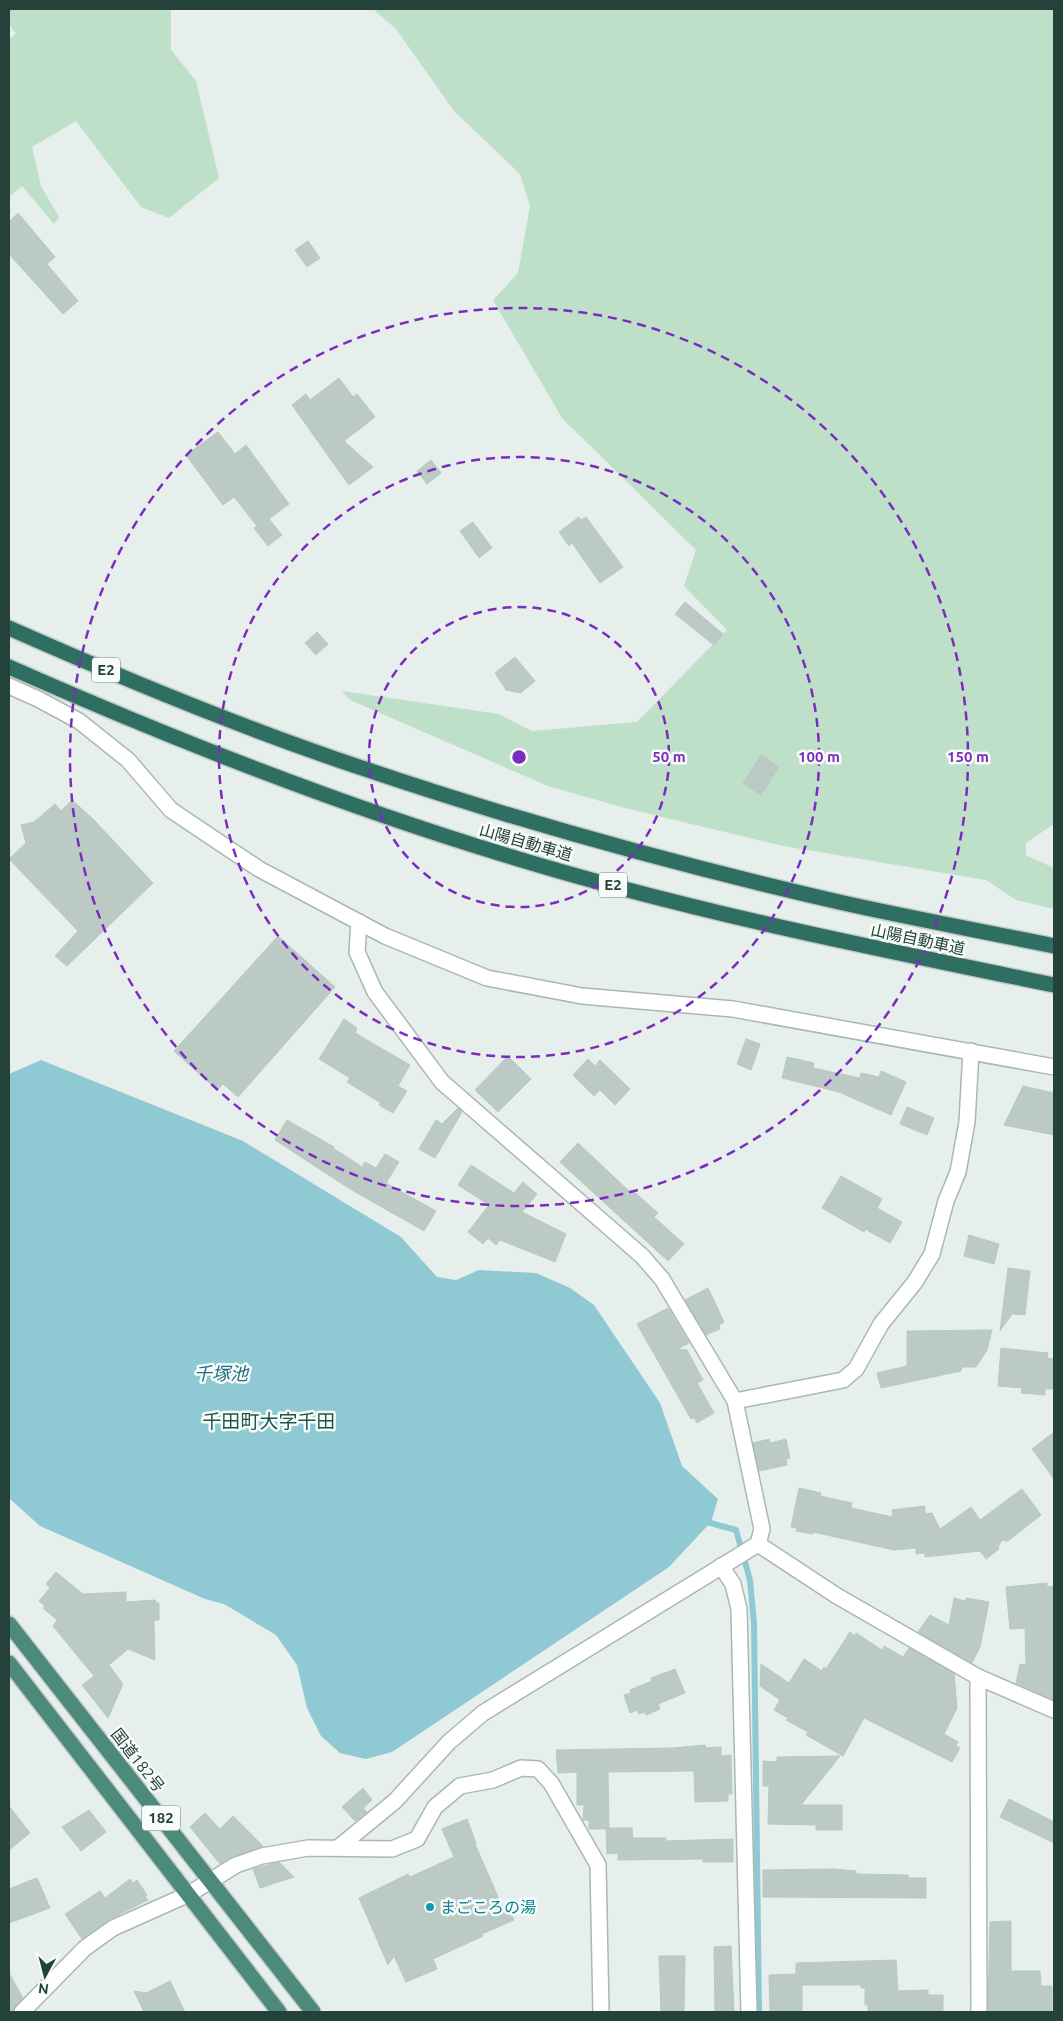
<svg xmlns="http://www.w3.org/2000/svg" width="1063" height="2021" viewBox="0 0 1063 2021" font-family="Ubuntu,'Noto Sans JP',sans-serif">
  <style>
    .green { fill: #bfe0c8 }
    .water { fill: #8ec9d4 }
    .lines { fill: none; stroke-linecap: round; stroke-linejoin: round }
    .stream { stroke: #8ec9d4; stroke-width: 6 }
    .building { fill: #bbcac4; stroke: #b8c9c2 }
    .minor-casing { stroke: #a8b8b2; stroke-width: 18 }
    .tertiary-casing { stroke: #a8b8b2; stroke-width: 18 }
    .trunk-casing { stroke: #c2cac8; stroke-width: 18 }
    .motorway-casing { stroke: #c2cac8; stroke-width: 18 }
    .minor { stroke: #fff; stroke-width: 15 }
    .tertiary { stroke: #fff; stroke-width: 15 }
    .trunk { stroke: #4c8a7c; stroke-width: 15 }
    .motorway { stroke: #2f6f62; stroke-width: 15 }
    .ring { fill: none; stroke: #7b2cbf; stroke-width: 2.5; stroke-dasharray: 9 6 }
    .culture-dot { fill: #0f9aa8; stroke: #f7fbf9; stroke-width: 2 }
    .labels { text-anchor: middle; stroke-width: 5; stroke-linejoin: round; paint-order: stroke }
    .shield { fill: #f7fbf9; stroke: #637a73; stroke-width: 1 }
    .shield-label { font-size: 15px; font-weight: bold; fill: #24423a }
    .street-label { font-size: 16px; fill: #24423a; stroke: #f7fbf9 }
    .culture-label { font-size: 16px; fill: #0d838f; stroke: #f7fbf9; text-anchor: start }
    .water-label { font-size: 18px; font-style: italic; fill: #1c6f80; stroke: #f7fbf9 }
    .quarter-label { font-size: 19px; fill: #1f5548; stroke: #f7fbf9 }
    .centre { fill: #7b2cbf; stroke: #f7fbf9; stroke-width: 2.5 }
    .ring-label { font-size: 15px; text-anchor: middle; font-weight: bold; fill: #7b2cbf; stroke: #f7fbf9; stroke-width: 5; stroke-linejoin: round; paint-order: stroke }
  </style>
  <rect width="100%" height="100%" fill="#e6efeb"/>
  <g class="green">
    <polygon points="9,9 171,9 171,50 196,81 219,178 169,218 141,207 76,121 32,147 41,186 59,217 54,224 22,186 9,197 9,39 16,34 9,24"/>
    <polygon points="373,9 1054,9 1054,824 1026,843 1026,855 1054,868 1054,909 1016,900 986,880 783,846 621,807 548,786 350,700 342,691 499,714 532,731 637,722 727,630 684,586 696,550 562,418 493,300 518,273 530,206 520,174 454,111 396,29"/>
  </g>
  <polygon class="water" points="41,1060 243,1141 401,1237 437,1277 456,1280 479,1270 536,1273 570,1288 594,1305 660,1403 682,1466 718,1499 711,1522 669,1567 392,1752 366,1759 340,1753 321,1736 307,1708 297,1665 276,1635 224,1604 205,1599 40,1526 9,1498 9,1074"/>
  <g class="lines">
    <polyline class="stream" points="703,1521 736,1530 750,1580 754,1624 759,2012"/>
  </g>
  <g class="building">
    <polygon points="18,213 55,257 47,264 78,301 63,314 9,254 9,222"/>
    <polygon points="308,241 320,258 307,267 295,250"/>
    <polygon points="339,378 353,397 357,394 375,417 344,441 373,467 349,485 292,405 306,394 310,400"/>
    <polygon points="218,432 235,454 246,445 289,504 269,519 282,535 268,546 254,528 257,526 234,497 223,505 186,455"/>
    <polygon points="431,460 441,473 427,484 417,471"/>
    <polygon points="579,517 581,520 586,517 623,567 600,583 572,543 569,546 559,532"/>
    <polygon points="473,522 492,548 479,558 460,531"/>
    <polygon points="685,602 723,634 714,645 675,614"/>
    <polygon points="317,632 328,644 316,655 305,643"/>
    <polygon points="515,657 535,681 521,693 506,690 495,673"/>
    <polygon points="761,755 779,767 761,795 743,783"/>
    <polygon points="72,800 93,819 153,883 67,966 55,956 78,931 9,859 26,843 21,825 34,822 55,804 61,811"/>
    <polygon points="278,936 335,987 238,1097 223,1084 217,1090 174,1051"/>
    <polygon points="344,1019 357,1028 355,1033 410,1065 398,1086 407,1091 393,1113 379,1105 381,1103 347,1082 350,1078 319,1059"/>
    <polygon points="746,1039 760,1044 751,1070 737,1064"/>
    <polygon points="508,1056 531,1079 498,1112 475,1090"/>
    <polygon points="787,1057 814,1063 813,1068 860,1078 861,1073 879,1077 881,1071 906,1082 891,1115 839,1092 782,1078"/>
    <polygon points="588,1059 595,1066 600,1060 630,1089 615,1105 600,1090 594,1096 573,1075"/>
    <polygon points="1023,1086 1054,1093 1054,1135 1004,1125"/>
    <polygon points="907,1107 934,1118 927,1135 900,1124"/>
    <polygon points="458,1108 462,1112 435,1158 419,1149 436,1120 442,1124"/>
    <polygon points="287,1120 334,1147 333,1148 362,1167 365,1162 376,1168 385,1154 399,1162 386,1183 436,1211 424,1231 350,1189 275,1140"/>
    <polygon points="578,1143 630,1192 632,1190 658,1213 654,1217 684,1244 668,1261 560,1162"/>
    <polygon points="471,1165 514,1193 523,1182 537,1194 522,1212 566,1234 555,1262 500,1240 496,1245 488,1238 483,1244 468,1232 489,1205 458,1185"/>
    <polygon points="841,1176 882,1199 877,1208 902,1222 890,1243 865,1229 864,1232 822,1208"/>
    <polygon points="969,1235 999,1244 994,1264 964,1256"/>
    <polygon points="1008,1268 1030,1271 1025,1315 1012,1314 1000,1331"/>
    <polygon points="708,1288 724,1322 719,1325 720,1329 706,1335 685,1300"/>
    <polygon points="668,1308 689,1343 677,1349 687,1350 703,1380 697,1383 714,1413 697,1423 694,1418 691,1419 637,1324"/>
    <polygon points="992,1330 987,1350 976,1367 962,1367 961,1371 881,1388 877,1373 907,1366 907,1331"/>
    <polygon points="1001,1348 1048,1353 1047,1358 1054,1359 1054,1389 1045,1389 1045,1395 1021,1393 1022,1388 998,1386"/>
    <polygon points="1054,1432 1054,1479 1032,1449"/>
    <polygon points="769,1439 770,1443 786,1439 790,1458 786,1459 787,1465 759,1471 753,1443"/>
    <polygon points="799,1488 821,1493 820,1496 852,1503 851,1508 893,1517 892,1510 925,1506 925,1514 932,1513 940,1529 971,1507 980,1520 1022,1489 1041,1515 1008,1541 1002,1540 998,1547 999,1549 986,1559 980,1551 925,1557 925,1553 916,1554 916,1548 894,1550 813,1532 813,1534 796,1531 797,1528 791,1527"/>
    <polygon points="56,1572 83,1594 126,1592 126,1602 155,1600 156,1603 159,1603 159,1620 154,1620 155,1660 128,1649 109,1665 123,1684 108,1718 82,1685 94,1676 53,1626 57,1620 43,1608 45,1606 39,1601 50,1588 46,1584"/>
    <polygon points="1047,1583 1047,1587 1054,1586 1054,1700 1016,1683 1020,1664 1026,1665 1025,1628 1010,1629 1006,1587"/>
    <polygon points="954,1598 966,1601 966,1598 989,1602 980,1647 972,1663 918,1632 930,1615 949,1625"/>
    <polygon points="850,1632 855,1636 856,1633 882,1650 884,1646 903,1657 909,1648 954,1674 957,1708 944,1734 958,1742 956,1746 960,1748 952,1762 864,1718 843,1756 806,1735 808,1732 786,1720 788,1718 774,1710 780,1700 760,1686 761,1664 789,1683 804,1659 822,1671 824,1667 826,1669"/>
    <polygon points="675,1669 685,1693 658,1704 660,1709 646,1715 645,1712 639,1714 637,1710 630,1713 624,1695 631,1693 630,1690 652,1681 651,1678"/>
    <polygon points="705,1745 706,1748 721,1747 721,1756 731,1755 732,1794 728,1794 728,1801 695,1802 694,1771 608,1772 609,1828 632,1828 633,1838 666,1838 666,1841 733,1839 733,1862 703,1862 703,1859 618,1860 618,1853 607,1854 606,1829 589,1829 589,1820 583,1820 584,1805 577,1805 577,1772 558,1773 556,1750 673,1748"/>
    <polygon points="840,1756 801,1805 842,1805 842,1830 816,1830 816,1825 768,1824 769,1786 763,1786 763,1761 777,1762 777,1757"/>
    <polygon points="363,1788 372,1800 363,1808 367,1812 355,1821 342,1807"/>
    <polygon points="1009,1799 1054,1822 1054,1843 1000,1817"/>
    <polygon points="9,1806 30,1833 9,1850"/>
    <polygon points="89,1810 106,1832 81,1851 62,1827"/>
    <polygon points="205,1813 220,1829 233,1816 263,1846 233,1856 220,1864 190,1827"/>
    <polygon points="467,1819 476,1843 475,1844 502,1906 507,1904 514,1920 482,1934 483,1936 433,1959 437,1969 406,1982 394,1956 388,1965 359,1898 408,1874 410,1877 454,1857 442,1829"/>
    <polygon points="279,1862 294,1877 260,1888 253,1869"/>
    <polygon points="834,1869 856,1871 856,1874 908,1875 908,1878 926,1878 926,1898 763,1897 763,1870"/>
    <polygon points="37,1878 50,1908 9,1923 9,1889"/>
    <polygon points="130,1879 133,1883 137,1880 147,1895 145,1896 148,1900 108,1920 82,1939 65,1914 100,1891 105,1898"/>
    <polygon points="1011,1921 1011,1971 1040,1971 1041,1986 1052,1986 1052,2012 988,2012 990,1922"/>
    <polygon points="731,1946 734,2012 715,2012 714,1947"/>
    <polygon points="659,1956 685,1956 684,2012 661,2012"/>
    <polygon points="896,1960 898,1991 928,1990 928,1995 943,1995 943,2012 868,2012 868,2005 865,2005 865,1988 861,1988 861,1985 802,1985 802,2012 770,2012 769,1975 796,1974 796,1963"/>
    <polygon points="9,1973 23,1998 12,2012 9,2012"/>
    <polygon points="170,1981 185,2012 144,2012 134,1991 146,1993"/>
  </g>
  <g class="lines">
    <g class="minor-casing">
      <g id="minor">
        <polyline points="735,1401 843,1380 856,1369 881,1324 915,1282 932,1254 946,1201 958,1172 967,1122 971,1051"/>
        <polyline points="758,1544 837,1596 978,1677 1054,1710"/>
        <polyline points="721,1566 733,1584 739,1609 749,2012"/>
        <polyline points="978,1677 979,2012"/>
        <polyline points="339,1847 395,1801 449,1742 483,1713 758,1544 762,1529 735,1401 662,1279 642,1256 442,1082 375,992 357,952 359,922"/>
        <polyline points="22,2012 85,1948 113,1928 189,1894 236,1865 262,1856 308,1848 392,1849 417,1839 435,1807 460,1786 493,1780 521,1768 538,1769 551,1783 598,1865 601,2012"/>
      </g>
    </g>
    <g class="tertiary-casing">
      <polyline id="tertiary" points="9,686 38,699 79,721 128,760 171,810 259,869 385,936 487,978 582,996 733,1009 1054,1067"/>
    </g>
    <g class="trunk-casing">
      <g id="trunk">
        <polyline points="9,1624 313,2012"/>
        <polyline points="9,1663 279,2012"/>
      </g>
    </g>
    <g class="motorway-casing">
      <g id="motorway">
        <path d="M 9,628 C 124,679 242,728 362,768 C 518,821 678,865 839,902 C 910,918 982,931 1054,946"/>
        <path d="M 9,667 C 170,738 334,803 502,854 C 683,910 869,947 1054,985"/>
      </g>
    </g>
    <use href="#minor" class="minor"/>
    <use href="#tertiary" class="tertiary"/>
    <use href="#trunk" class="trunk"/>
    <use href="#motorway" class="motorway"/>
  </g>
  <g class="ring">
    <circle cx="519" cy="757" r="150"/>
    <circle cx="519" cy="757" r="300"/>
    <circle cx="519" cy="757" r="449"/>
  </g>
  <circle class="culture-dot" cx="430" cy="1907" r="5"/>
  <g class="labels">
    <g class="shield">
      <rect x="92" y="657.5" width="28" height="25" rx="4"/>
      <rect x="599" y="872.5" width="28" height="25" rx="4"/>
      <rect x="142" y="1805.5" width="38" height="25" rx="4"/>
    </g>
    <g class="shield-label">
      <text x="106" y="675">E2</text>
      <text x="613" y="890">E2</text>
      <text x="161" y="1823">182</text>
    </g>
    <g class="street-label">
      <text transform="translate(526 842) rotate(16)" y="6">山陽自動車道</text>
      <text transform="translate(918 939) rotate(12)" y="6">山陽自動車道</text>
      <text transform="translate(138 1760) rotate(52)" y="6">国道182号</text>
    </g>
    <g class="culture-label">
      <text x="440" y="1913">まごころの湯</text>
    </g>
    <g class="water-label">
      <text x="221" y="1380">千塚池</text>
    </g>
    <g class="quarter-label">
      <text x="269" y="1428">千田町大字千田</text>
    </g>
  </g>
  <circle cx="519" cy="757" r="8" class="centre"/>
  <g class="ring-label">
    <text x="669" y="762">50 m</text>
    <text x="819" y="762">100 m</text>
    <text x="968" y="762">150 m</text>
  </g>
  <rect width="1063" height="2021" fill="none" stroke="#24423a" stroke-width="20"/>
  <g transform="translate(45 1976) rotate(187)" stroke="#f7fbf9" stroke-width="4" paint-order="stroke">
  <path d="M0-4L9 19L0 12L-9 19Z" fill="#24423a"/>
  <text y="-8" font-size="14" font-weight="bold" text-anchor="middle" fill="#24423a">N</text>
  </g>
</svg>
